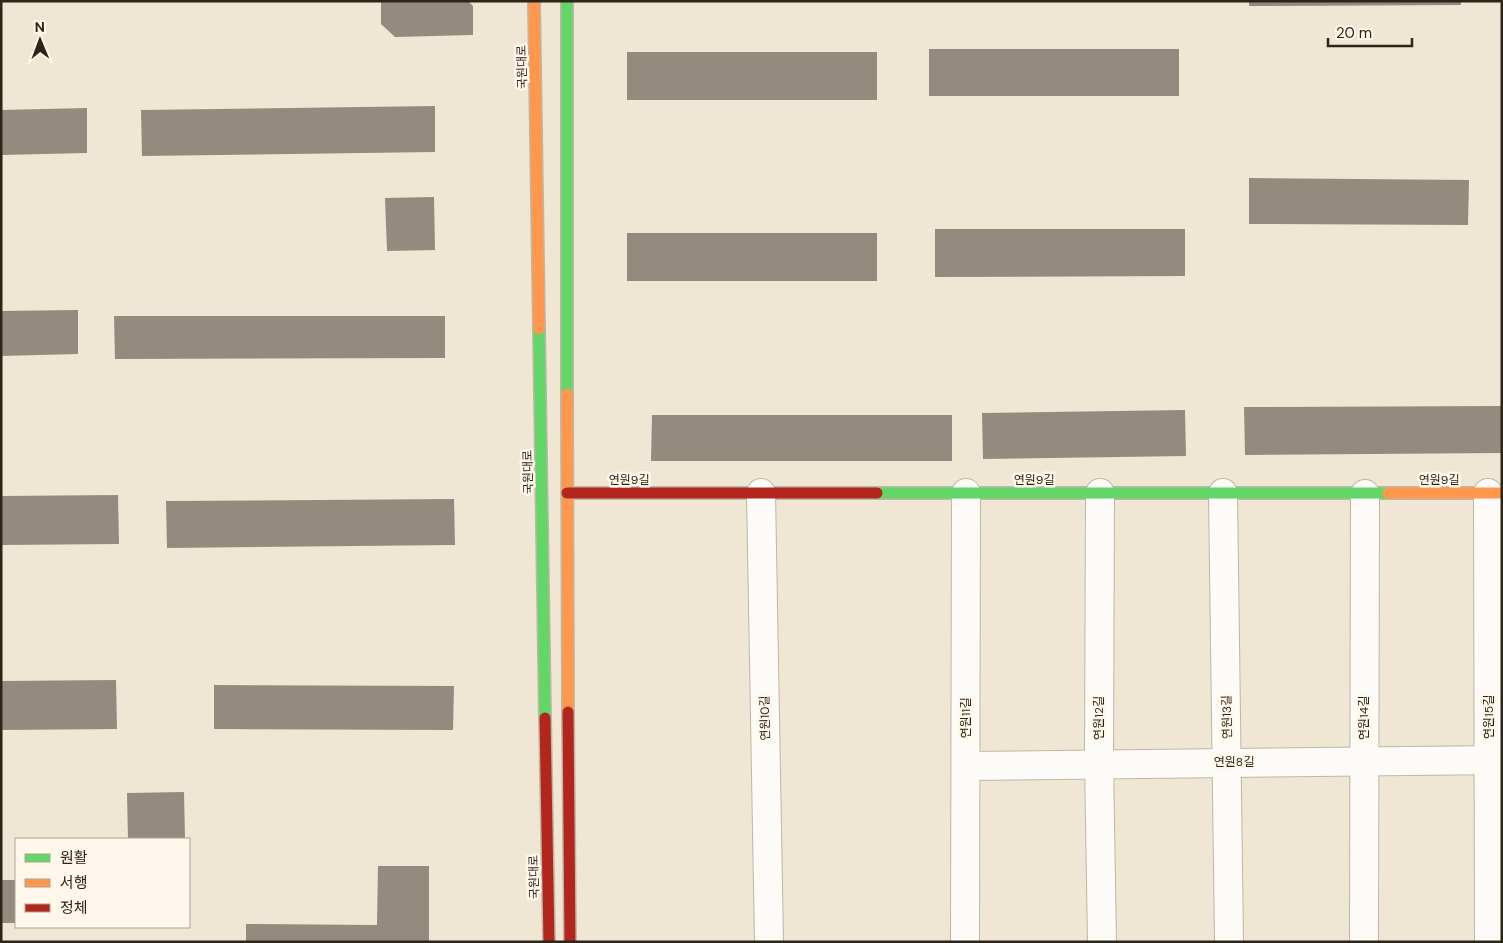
<svg xmlns="http://www.w3.org/2000/svg" width="1503" height="943" viewBox="0 0 1503 943" font-family="'DM Sans','Noto Sans KR',sans-serif">
  <style>
    .building { fill: #938c7e }
    .lines { fill: none; stroke-linecap: round; stroke-linejoin: round }
    .street-casing { stroke: #beb7a8; stroke-width: 30 }
    .fast-casing { stroke: #beb7a8; stroke-width: 14 }
    .slow-casing { stroke: #beb7a8; stroke-width: 14 }
    .jam-casing { stroke: #beb7a8; stroke-width: 14 }
    .street { stroke: #fdfbf8; stroke-width: 28 }
    .fast { stroke: #63d668; stroke-width: 11 }
    .slow { stroke: #ff974d; stroke-width: 11 }
    .jam { stroke: #b3261e; stroke-width: 11 }
    .labels { text-anchor: middle; stroke-width: 5; stroke-linejoin: round; paint-order: stroke }
    .street-label { font-size: 12px; fill: #2c2519; stroke: #fff7ea }
  </style>
  <rect width="100%" height="100%" fill="#efe6d3"/>
  <g class="building">
    <polygon points="381,1 468,1 473,6 473,35 395,37 381,24"/>
    <polygon points="1249,1 1461,1 1461,5 1249,6"/>
    <rect x="929" y="49" width="250" height="47"/>
    <rect x="627" y="52" width="250" height="48"/>
    <polygon points="435,106 435,152 142,156 141,110"/>
    <polygon points="87,108 87,153 1,155 1,110"/>
    <polygon points="1249,178 1469,180 1468,225 1249,224"/>
    <polygon points="434,197 435,250 387,251 385,198"/>
    <polygon points="935,229 1185,229 1185,276 935,277"/>
    <rect x="627" y="233" width="250" height="48"/>
    <polygon points="78,310 78,354 1,356 1,311"/>
    <polygon points="114,316 445,316 445,358 115,359"/>
    <polygon points="1502,406 1502,453 1245,455 1244,407"/>
    <polygon points="1185,410 1186,456 983,459 982,413"/>
    <polygon points="652,415 952,415 952,461 651,461"/>
    <polygon points="118,495 119,544 1,545 1,496"/>
    <polygon points="454,499 455,545 167,548 166,501"/>
    <polygon points="116,680 117,729 1,730 1,681"/>
    <polygon points="214,685 454,686 453,730 214,729"/>
    <polygon points="184,792 185,839 128,839 127,793"/>
    <polygon points="378,866 429,866 429,942 246,942 246,924 377,925"/>
    <rect x="1" y="880" width="15" height="43"/>
  </g>
  <g class="lines">
    <g class="street-casing">
      <g id="street">
        <polyline points="761,493 769,942"/>
        <polyline points="1100,493 1099,763 1102,942"/>
        <polyline points="1223,493 1229,942"/>
        <polyline points="1488,493 1489,942"/>
        <polyline points="966,766 1502,760"/>
        <polyline points="965,942 966,493"/>
        <polyline points="1364,942 1365,494"/>
      </g>
    </g>
    <g class="fast-casing">
      <g id="fast">
        <polyline points="567,1 567,394"/>
        <polyline points="539,329 545,718"/>
        <polyline points="877,493 1388,493"/>
      </g>
    </g>
    <g class="slow-casing">
      <g id="slow">
        <polyline points="534,1 539,329"/>
        <polyline points="567,394 568,712"/>
        <polyline points="1388,493 1502,493"/>
      </g>
    </g>
    <g class="jam-casing">
      <g id="jam">
        <polyline points="567,493 877,493"/>
        <polyline points="568,712 570,942"/>
        <polyline points="545,718 549,942"/>
      </g>
    </g>
    <use href="#street" class="street"/>
    <use href="#fast" class="fast"/>
    <use href="#slow" class="slow"/>
    <use href="#jam" class="jam"/>
  </g>
  <g class="labels">
    <g class="street-label">
      <text transform="translate(522 67) rotate(-91)" y="4">국원대로</text>
      <text transform="translate(528 472) rotate(-91)" y="4">국원대로</text>
      <text x="629" y="484">연원9길</text>
      <text x="1034" y="484">연원9길</text>
      <text x="1439" y="484">연원9길</text>
      <text transform="translate(1227 717) rotate(-91)" y="4">연원13길</text>
      <text transform="translate(1489 717) rotate(-90)" y="4">연원15길</text>
      <text transform="translate(765 718) rotate(-91)" y="4">연원10길</text>
      <text transform="translate(966 718) rotate(-90)" y="4">연원11길</text>
      <text transform="translate(1099 718) rotate(-90)" y="4">연원12길</text>
      <text transform="translate(1364 718) rotate(-90)" y="4">연원14길</text>
      <text x="1234" y="766">연원8길</text>
      <text transform="translate(534 877) rotate(-91)" y="4">국원대로</text>
    </g>
  </g>
  <rect width="1503" height="943" fill="none" stroke="#2c2519" stroke-width="5"/>
  <rect x="15" y="838" width="175" height="90" fill="#fff7ea" stroke="#aba396"/>
  <rect x="25" y="854" width="25" height="8" fill="#63d668" stroke="#aba396"/>
  <text x="60" y="863" font-size="15" fill="#2c2519">원활</text>
  <rect x="25" y="879" width="25" height="8" fill="#ff974d" stroke="#aba396"/>
  <text x="60" y="888" font-size="15" fill="#2c2519">서행</text>
  <rect x="25" y="904" width="25" height="8" fill="#b3261e" stroke="#aba396"/>
  <text x="60" y="913" font-size="15" fill="#2c2519">정체</text>
  <g transform="translate(40 40) rotate(359)" stroke="#fff7ea" stroke-width="4" paint-order="stroke">
  <path d="M0-4L9 19L0 12L-9 19Z" fill="#2c2519"/>
  <text y="-8" font-size="14" font-weight="bold" text-anchor="middle" fill="#2c2519">N</text>
  </g>
  <path d="M1328 38v8h84v-8" fill="none" stroke="#2c2519" stroke-width="2.5"/>
  <text x="1336" y="38" font-size="15" fill="#2c2519" stroke="#fff7ea" stroke-width="4" paint-order="stroke">20 m</text>
</svg>
